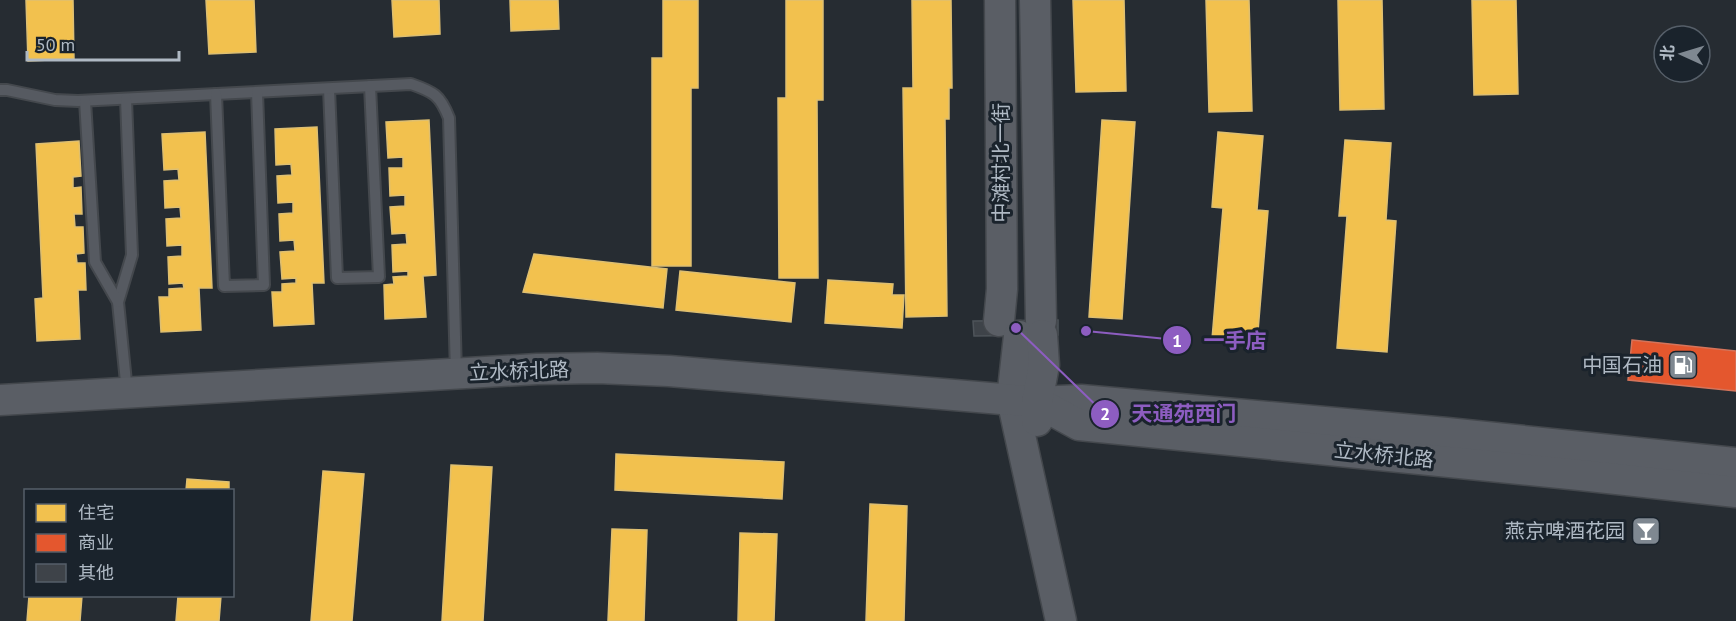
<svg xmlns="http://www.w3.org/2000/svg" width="1736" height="621" viewBox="0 0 1736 621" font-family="'PT Sans','Noto Sans SC',sans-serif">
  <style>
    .homes { fill: #f2c14e; stroke: #debf71; stroke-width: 1.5 }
    .shops { fill: #e4572e; stroke: #d4745b; stroke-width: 1.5 }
    .building { fill: #3e4349; stroke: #4e545a; stroke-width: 1.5 }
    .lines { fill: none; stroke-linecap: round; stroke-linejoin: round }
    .lane-casing { stroke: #44484d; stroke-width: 14 }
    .secondary-casing { stroke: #44484d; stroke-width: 33 }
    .lane { stroke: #565a61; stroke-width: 10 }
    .secondary { stroke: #5a5e65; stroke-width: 30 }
    .labels { text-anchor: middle; stroke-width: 6; stroke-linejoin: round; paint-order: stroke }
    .street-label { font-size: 20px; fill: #afb9c4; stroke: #1a232c }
    .poi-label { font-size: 20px; fill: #afb9c4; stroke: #1a232c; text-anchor: end }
    .leader { fill: none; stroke: #8d5dc1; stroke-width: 2 }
    .callout-dot { fill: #8d5dc1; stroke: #1a232c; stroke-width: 2 }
    .mark-label { font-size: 18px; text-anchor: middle; font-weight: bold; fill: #fff }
    .callout-label { font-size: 21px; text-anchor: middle; font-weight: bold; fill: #8d5dc1; stroke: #1a232c; stroke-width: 6; stroke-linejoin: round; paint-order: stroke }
  </style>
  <rect width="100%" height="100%" fill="#262c32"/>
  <g class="homes">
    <polygon points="26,0 73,0 74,59 28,61"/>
    <polygon points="206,0 254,0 256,52 209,54"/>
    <polygon points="392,0 439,0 440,34 394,37"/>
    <polygon points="510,0 558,0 559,29 511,31"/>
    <polygon points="663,0 698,0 698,88 691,88 691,266 652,266 652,58 663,58"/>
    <polygon points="786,0 823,0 823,100 817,100 818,278 779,278 778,98 786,98"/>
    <polygon points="912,0 951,0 952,88 949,88 949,119 945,119 947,316 906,317 903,88 913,88"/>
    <polygon points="1073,0 1124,0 1126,91 1076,92"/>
    <polygon points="1206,0 1249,0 1252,111 1209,112"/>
    <polygon points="1338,0 1382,0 1384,109 1340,110"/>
    <polygon points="1472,0 1516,0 1518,94 1474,95"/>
    <polygon points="429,120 436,275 423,276 426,317 385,319 384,285 394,284 393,277 408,276 408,271 393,272 392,245 407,244 406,233 392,234 390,207 405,206 405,195 390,196 389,168 403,168 403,157 388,158 386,122"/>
    <polygon points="1102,120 1135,122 1122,319 1089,317"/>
    <polygon points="317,127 324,283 312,283 314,324 274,326 272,292 282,292 282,284 296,283 296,278 282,279 280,252 295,251 294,240 280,241 279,214 293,213 293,202 278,203 277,176 292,175 291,164 276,165 275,129"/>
    <polygon points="205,132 212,288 199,288 201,330 161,332 159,297 169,297 169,289 184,288 183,283 169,284 168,257 182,256 182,245 167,246 166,219 181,218 180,207 165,208 164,181 179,180 178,169 164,170 162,134"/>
    <polygon points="1218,132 1263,136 1257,210 1268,211 1257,343 1212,339 1223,208 1212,207"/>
    <polygon points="1345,140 1391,143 1386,220 1396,221 1387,352 1337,348 1347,216 1339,216"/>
    <polygon points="79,141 81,176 73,177 73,188 81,187 82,214 74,214 75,227 83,227 84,253 76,254 77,263 85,263 86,290 78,290 80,339 37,341 35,299 43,298 36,144"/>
    <polygon points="534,254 667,269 663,308 523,292"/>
    <polygon points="680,271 795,283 791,322 676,310"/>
    <polygon points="828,280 893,284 892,295 904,295 902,328 825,323"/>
    <polygon points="616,454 784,462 782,499 615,490"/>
    <polygon points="451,465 492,467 483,621 442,621"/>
    <polygon points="323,471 364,474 352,621 311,621"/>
    <polygon points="187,479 229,482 229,490 186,490"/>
    <polygon points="870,504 907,506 904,621 866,621"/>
    <polygon points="612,529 647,530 644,621 608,621"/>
    <polygon points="740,533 777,534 774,621 738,621"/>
    <polygon points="29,596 82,596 80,621 27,621"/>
    <polygon points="178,596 221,596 219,621 176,621"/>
  </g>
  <polygon class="shops" points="1632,340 1736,351 1736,391 1628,380"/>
  <polygon class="building" points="1058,320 1058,335 974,336 973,321"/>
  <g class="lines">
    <g class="lane-casing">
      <g id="lane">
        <polyline points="329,89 337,278 379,277 370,86"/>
        <path d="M 0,90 L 7,90 L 55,100 L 78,101 L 411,84 C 434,92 440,95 449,118 L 456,373"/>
        <polyline points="216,94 224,286 264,285 257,92"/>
        <polyline points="126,99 132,255 118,302 127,392"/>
        <polyline points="85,101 95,262 118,302"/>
      </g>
    </g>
    <g class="secondary-casing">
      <g id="secondary">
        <polyline points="1035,0 1041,321"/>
        <polyline points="999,321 1002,289 1000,0"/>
        <polyline points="1019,336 1012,399 1061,621"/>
        <polyline points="0,400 537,369 597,368 669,371 1037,402 1081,400 1447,433 1736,463"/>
        <polyline points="1037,402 1079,425 1580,475 1736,492"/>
        <polyline points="1037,421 1037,402 1044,365 1042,335"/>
      </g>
    </g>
    <use href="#lane" class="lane"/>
    <use href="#secondary" class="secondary"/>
  </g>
  <defs>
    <g id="fuel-square" transform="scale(1.5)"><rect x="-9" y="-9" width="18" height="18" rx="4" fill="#7f8891" stroke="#1a232c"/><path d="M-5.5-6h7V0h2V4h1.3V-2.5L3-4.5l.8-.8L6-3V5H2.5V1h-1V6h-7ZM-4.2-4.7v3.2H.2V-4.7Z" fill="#fff"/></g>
    <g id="bar-square" transform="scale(1.5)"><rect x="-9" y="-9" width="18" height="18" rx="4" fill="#7f8891" stroke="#1a232c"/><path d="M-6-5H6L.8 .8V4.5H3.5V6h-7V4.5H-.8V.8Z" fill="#fff"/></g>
  </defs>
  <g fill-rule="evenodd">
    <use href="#fuel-square" x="1683" y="365"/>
    <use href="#bar-square" x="1646" y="531"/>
  </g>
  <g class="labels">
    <g class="street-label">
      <text transform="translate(1001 163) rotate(-90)" y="7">中滩村北一街</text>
      <text transform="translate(519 371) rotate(-2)" y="7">立水桥北路</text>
      <text transform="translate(1384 455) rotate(6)" y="7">立水桥北路</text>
    </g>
    <g class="poi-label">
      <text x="1662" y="372">中国石油</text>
      <text x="1625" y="538">燕京啤酒花园</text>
    </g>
  </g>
  <path class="leader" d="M1086 331L1177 340M1016 328L1105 414"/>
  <g class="callout-dot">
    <circle cx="1086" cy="331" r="6"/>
    <circle cx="1016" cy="328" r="6"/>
    <circle cx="1177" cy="340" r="15"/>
    <circle cx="1105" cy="414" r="15"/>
  </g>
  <g class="mark-label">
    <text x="1177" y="347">1</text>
    <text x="1105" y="420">2</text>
  </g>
  <g class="callout-label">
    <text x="1235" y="348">一手店</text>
    <text x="1184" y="421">天通苑西门</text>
  </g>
  <rect x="24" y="489" width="210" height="108" fill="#1a232c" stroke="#565f69" stroke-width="1.5"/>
  <rect x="36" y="504" width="30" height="18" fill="#f2c14e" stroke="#565f69" stroke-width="1.5"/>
  <text x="78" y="519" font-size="18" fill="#afb9c4">住宅</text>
  <rect x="36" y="534" width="30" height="18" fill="#e4572e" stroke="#565f69" stroke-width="1.5"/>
  <text x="78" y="549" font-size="18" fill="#afb9c4">商业</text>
  <rect x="36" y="564" width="30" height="18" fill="#3e4349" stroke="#565f69" stroke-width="1.5"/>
  <text x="78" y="579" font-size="18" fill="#afb9c4">其他</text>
  <g transform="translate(1682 54) rotate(274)"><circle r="28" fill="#1a232c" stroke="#565f69" stroke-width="1.5"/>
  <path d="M0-4.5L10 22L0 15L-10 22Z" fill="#7f8891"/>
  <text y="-9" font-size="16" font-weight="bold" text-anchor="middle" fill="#afb9c4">北</text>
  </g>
  <path d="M27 51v9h152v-9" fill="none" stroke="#afb9c4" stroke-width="3"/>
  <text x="36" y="51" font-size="18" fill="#afb9c4" stroke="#1a232c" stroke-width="4.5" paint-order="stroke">50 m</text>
</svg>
